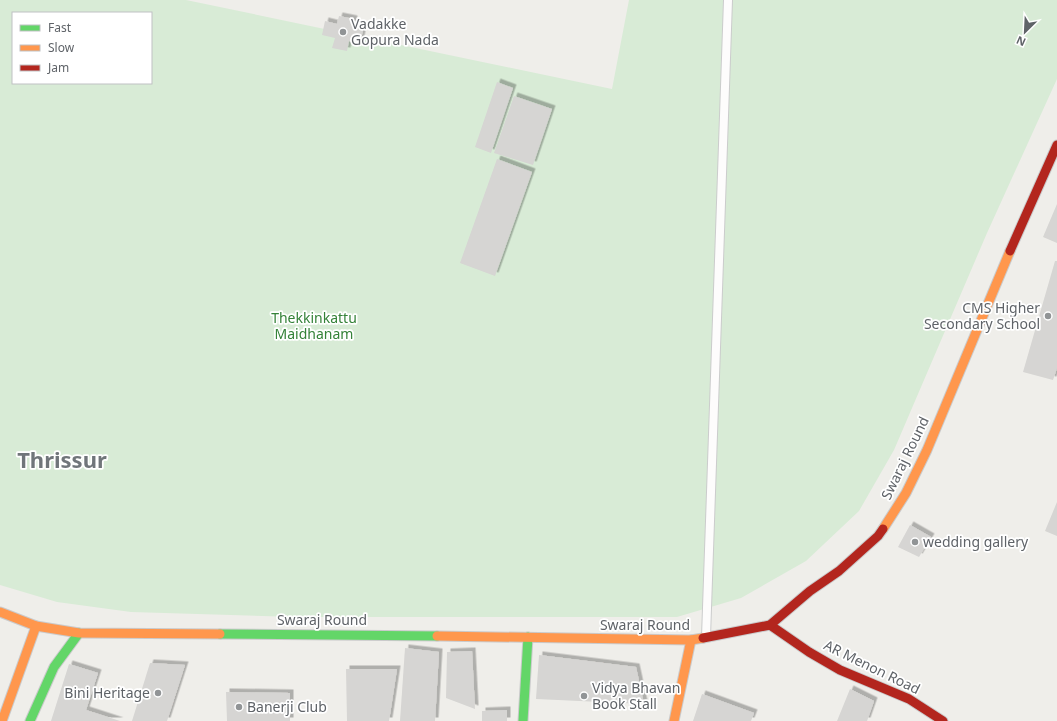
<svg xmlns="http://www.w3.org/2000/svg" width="1057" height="721" viewBox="0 0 1057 721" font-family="'Noto Sans',sans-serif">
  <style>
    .green { fill: #d8ebd6; fill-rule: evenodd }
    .building { fill: #d6d5d3; filter: url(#shadow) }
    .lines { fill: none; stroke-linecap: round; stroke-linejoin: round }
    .lane-casing { stroke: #cbcccc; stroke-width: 10 }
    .fast-casing { stroke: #cacacb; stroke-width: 11 }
    .slow-casing { stroke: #cacacb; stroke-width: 11 }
    .jam-casing { stroke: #cacacb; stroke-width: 11 }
    .lane { stroke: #fdfcfc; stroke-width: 8 }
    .fast { stroke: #63d668; stroke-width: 9 }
    .slow { stroke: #ff974d; stroke-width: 9 }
    .jam { stroke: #b3261e; stroke-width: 9 }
    .poi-dot { fill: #919496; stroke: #fff; stroke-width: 1.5 }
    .labels { text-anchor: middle; stroke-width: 3.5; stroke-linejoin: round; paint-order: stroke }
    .poi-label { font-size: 14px; fill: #5f6368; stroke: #fff; text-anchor: start }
    .park-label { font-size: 14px; fill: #348238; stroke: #fff }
    .street-label { font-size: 14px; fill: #5f6368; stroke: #fff }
    .town-label { font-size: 22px; font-weight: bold; fill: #70757a; stroke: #fff }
  </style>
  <defs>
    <filter id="shadow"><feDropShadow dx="3.5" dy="-3.5" stdDeviation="0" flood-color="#0004"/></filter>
  </defs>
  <rect width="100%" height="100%" fill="#efeeea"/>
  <path class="green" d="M 0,0 L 186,0 L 612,89 L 629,0 L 1057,0 L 1057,79 L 987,233 L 894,450 L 859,511 L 806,561 L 741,598 L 677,617 L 295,617 L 131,612 L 57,602 L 0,585 ZM 13,13 L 151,13 L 151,83 L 13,83 Z"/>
  <g class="building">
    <polygon points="339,16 354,19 352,27 363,30 360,44 349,41 347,51 332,48 335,38 322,35 325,21 337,24"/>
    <polygon points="497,82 513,88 491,153 475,147"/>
    <polygon points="514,96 552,109 533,165 494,153"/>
    <polygon points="497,159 532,172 495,276 460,263"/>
    <polygon points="1057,204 1057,243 1043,237"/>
    <polygon points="1055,261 1057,261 1057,368 1053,380 1023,372"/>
    <polygon points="1057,502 1057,536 1045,531"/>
    <polygon points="910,525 931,537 919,557 898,547"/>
    <polygon points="405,648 439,652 435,721 400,721"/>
    <polygon points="472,651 475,709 446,698 447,652"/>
    <polygon points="539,655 636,667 644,704 536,699"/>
    <polygon points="150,663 185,665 167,721 132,721"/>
    <polygon points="69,664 98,673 86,710 120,721 51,721"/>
    <polygon points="346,669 397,669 389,721 347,721"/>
    <polygon points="850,689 874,701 867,721 837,721"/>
    <polygon points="226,692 290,693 290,721 227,721"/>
    <polygon points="702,694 754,713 751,721 693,721"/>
    <polygon points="507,710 507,721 482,721 482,711"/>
  </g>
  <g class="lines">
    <g class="lane-casing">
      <polyline id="lane" points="706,637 728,0"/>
    </g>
    <g class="fast-casing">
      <g id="fast">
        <polyline points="220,634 437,636"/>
        <polyline points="30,721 54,667 79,633"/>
        <polyline points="523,721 528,637"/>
      </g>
    </g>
    <g class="slow-casing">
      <g id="slow">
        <polyline points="883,529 906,493 927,450 1010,251"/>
        <polyline points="0,612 36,626 79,633 220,634"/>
        <polyline points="437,636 691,640 703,638"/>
        <polyline points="2,721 36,626"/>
        <polyline points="674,721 691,640"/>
      </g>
    </g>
    <g class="jam-casing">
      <g id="jam">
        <polyline points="1010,251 1057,145"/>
        <polyline points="770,625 809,652 840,670 909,699 943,721"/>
        <polyline points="703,638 770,625 810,591 839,571 878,536 883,529"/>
      </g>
    </g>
    <use href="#lane" class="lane"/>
    <use href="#fast" class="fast"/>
    <use href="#slow" class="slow"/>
    <use href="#jam" class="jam"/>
  </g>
  <g class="poi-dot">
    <circle cx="343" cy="32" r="4"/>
    <circle cx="1048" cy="316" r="4"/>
    <circle cx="915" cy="542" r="4"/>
    <circle cx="158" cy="693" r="4"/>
    <circle cx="584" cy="696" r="4"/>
    <circle cx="239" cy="707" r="4"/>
  </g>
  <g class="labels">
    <g class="poi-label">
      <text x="351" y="29">Vadakke<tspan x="351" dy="16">Gopura Nada</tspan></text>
      <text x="1040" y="313" text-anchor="end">CMS Higher<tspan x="1040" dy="16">Secondary School</tspan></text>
      <text x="923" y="547">wedding gallery</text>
      <text x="592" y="693">Vidya Bhavan<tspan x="592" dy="16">Book Stall</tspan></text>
      <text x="150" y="698" text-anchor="end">Bini Heritage</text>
      <text x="247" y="712">Banerji Club</text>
    </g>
    <g class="park-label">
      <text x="314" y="323">Thekkinkattu<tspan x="314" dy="16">Maidhanam</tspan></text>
    </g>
    <g class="street-label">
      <text transform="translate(905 458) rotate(-64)" y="5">Swaraj Round</text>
      <text x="322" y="625">Swaraj Round</text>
      <text x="645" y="630">Swaraj Round</text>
      <text transform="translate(872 667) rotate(26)" y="5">AR Menon Road</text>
    </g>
    <g class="town-label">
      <text x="62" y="468">Thrissur</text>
    </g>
  </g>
  <rect x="12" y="12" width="140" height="72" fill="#ffffff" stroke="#bfc1c3"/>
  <rect x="20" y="25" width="20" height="6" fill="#63d668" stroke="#bfc1c3"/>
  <text x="48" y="32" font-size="12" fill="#5f6368">Fast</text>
  <rect x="20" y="45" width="20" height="6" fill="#ff974d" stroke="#bfc1c3"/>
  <text x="48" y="52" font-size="12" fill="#5f6368">Slow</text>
  <rect x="20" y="65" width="20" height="6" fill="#b3261e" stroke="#bfc1c3"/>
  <text x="48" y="72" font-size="12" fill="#5f6368">Jam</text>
  <g transform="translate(1025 32) rotate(204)" stroke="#ffffff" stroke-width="3" paint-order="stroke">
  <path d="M0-3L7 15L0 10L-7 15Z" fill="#5f6368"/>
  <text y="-6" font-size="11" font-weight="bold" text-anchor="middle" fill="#5f6368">N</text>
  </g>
</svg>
